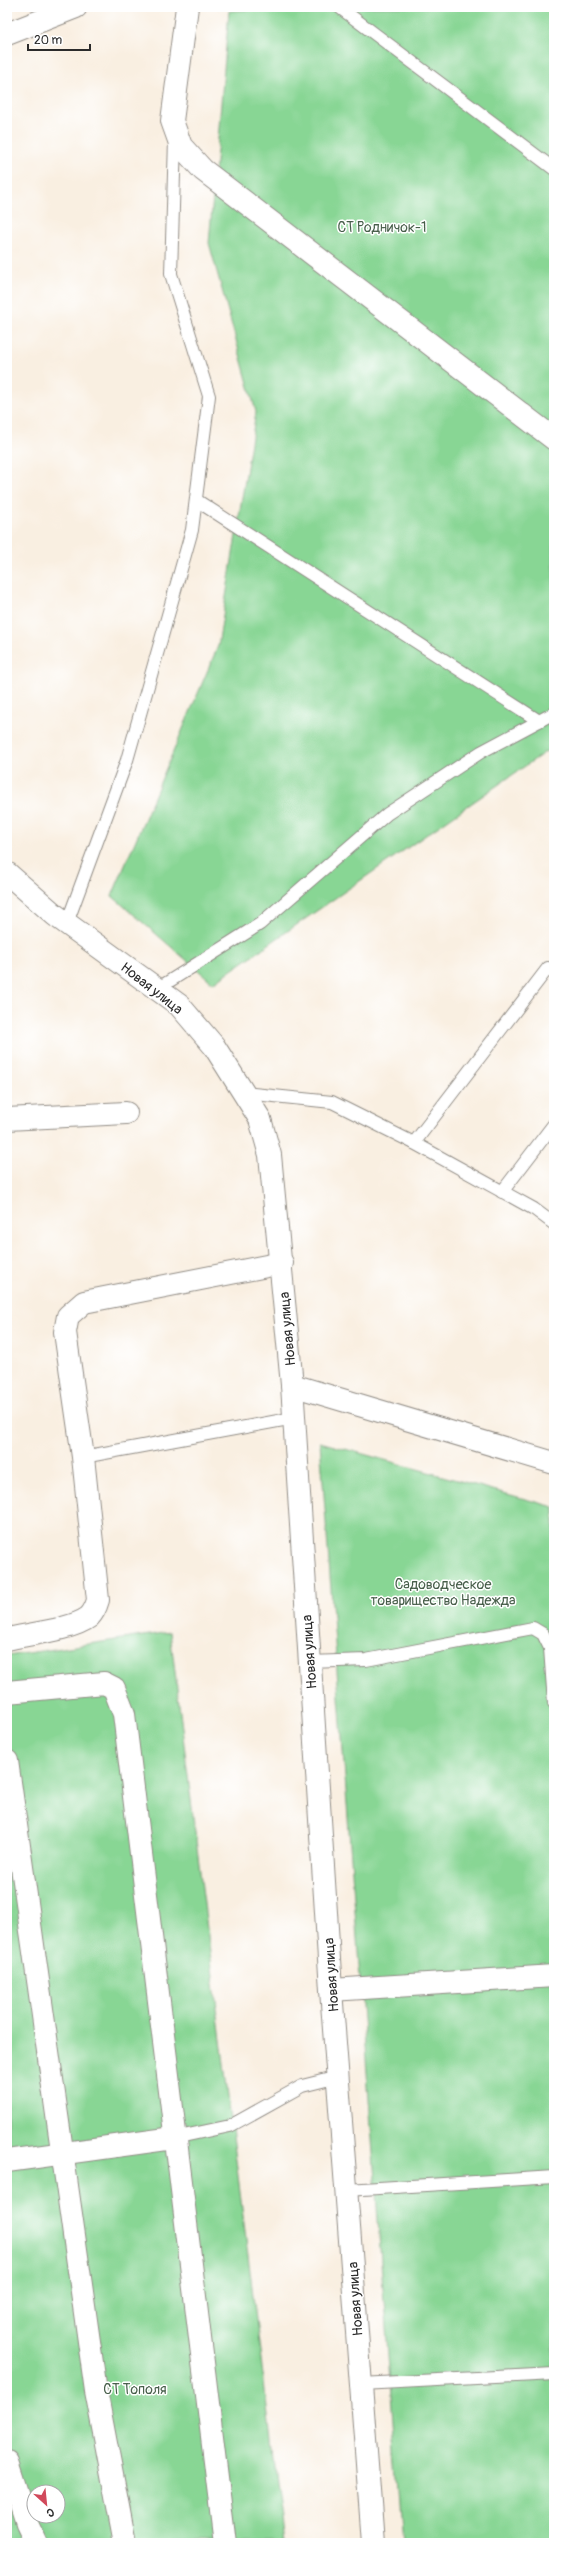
<svg xmlns="http://www.w3.org/2000/svg" width="561" height="2550" viewBox="0 0 561 2550" font-family="Pangolin,sans-serif">
  <style>
    .green { fill: #88d694; stroke: #5a8060; fill-rule: evenodd }
    .lines { fill: none; stroke-linecap: round; stroke-linejoin: round }
    .service-casing { stroke: #928d86; stroke-width: 14 }
    .minor-casing { stroke: #928d86; stroke-width: 24 }
    .tertiary-casing { stroke: #928d86; stroke-width: 24 }
    .service { stroke: #fff; stroke-width: 12 }
    .minor { stroke: #fff; stroke-width: 22 }
    .tertiary { stroke: #fff; stroke-width: 22 }
    .labels { text-anchor: middle; stroke-width: 3; stroke-linejoin: round; paint-order: stroke }
    .park-label { font-size: 14px; fill: #475e4a; stroke: #fff }
    .street-label { font-size: 14px; fill: #2b2b2b; stroke: #fff }
  </style>
  <rect width="100%" height="100%" fill="#fff"/>
  <filter id="ink" filterUnits="userSpaceOnUse"><feTurbulence type="fractalNoise" baseFrequency=".025" numOctaves="2"/><feDisplacementMap in="SourceGraphic" scale="8" xChannelSelector="R" yChannelSelector="G"/><feConvolveMatrix kernelMatrix="1 2 1 2 8 2 1 2 1" color-interpolation-filters="sRGB"/></filter>
  <filter id="wash" filterUnits="userSpaceOnUse"><feTurbulence type="fractalNoise" baseFrequency=".012" numOctaves="4" result="noise"/><feDisplacementMap in="SourceGraphic" scale="16" xChannelSelector="R" yChannelSelector="G"/><feGaussianBlur stdDeviation="0.9" result="paint"/><feColorMatrix in="noise" values="0 0 0 0 0 0 0 0 0 0 0 0 0 0 0 0 0 1.4 0 .05"/><feComposite in="paint" operator="in"/></filter>
  <g filter="url(#wash)">
    <rect width="100%" height="100%" fill="#f9efe1"/>
    <g class="green">
      <polygon points="294,7 554,7 554,746 213,983 112,896 218,646 256,412 209,243 229,11"/>
      <polygon points="320,1442 554,1507 554,2543 402,2543"/>
      <path d="M 170,1632 L 284,2543 L 7,2543 L 7,1656 ZM 34,2492 L 58,2492 L 58,2516 L 34,2516 Z"/>
    </g>
  </g>
  <g filter="url(#ink)">
    <g class="lines">
      <g class="service-casing">
        <g id="service">
          <polyline points="339,7 554,169"/>
          <polyline points="196,500 539,721"/>
          <polyline points="67,923 127,760 192,530 209,396 171,274 175,140"/>
          <polyline points="157,989 260,924 387,814 481,752 554,713"/>
          <polyline points="244,1093 332,1102 414,1143 534,1209 554,1224"/>
          <polyline points="414,1143 548,968"/>
          <polyline points="502,1192 554,1124"/>
          <polyline points="83,1457 294,1418"/>
          <polyline points="310,1662 366,1660 533,1628 543,1634 550,1648 554,1703"/>
          <polyline points="174,2138 230,2126 302,2086 338,2077"/>
          <polyline points="347,2190 554,2177"/>
          <polyline points="361,2384 554,2374"/>
        </g>
      </g>
      <g class="minor-casing">
        <g id="minor">
          <polyline points="187,7 172,121 181,146 203,170 554,439"/>
          <polyline points="7,34 76,7"/>
          <polyline points="7,1119 126,1113"/>
          <polyline points="292,1385 554,1463"/>
          <path d="M 7,1639 C 28,1634 72,1630 89,1617 C 94,1612 96,1607 98,1600 L 83,1457 L 65,1332 L 68,1316 L 84,1302 L 282,1263"/>
          <polyline points="7,1692 104,1683 114,1688 124,1714 225,2543"/>
          <polyline points="7,1761 96,2391 125,2543"/>
          <polyline points="331,1990 554,1976"/>
          <polyline points="7,2161 174,2138"/>
          <polyline points="7,2462 27,2524 36,2543"/>
        </g>
      </g>
      <g class="tertiary-casing">
        <polyline id="tertiary" points="7,873 55,915 179,1005 214,1046 260,1119 270,1155 292,1385 331,1990 373,2543"/>
      </g>
      <use href="#service" class="service"/>
      <use href="#minor" class="minor"/>
      <use href="#tertiary" class="tertiary"/>
    </g>
  </g>
  <g class="labels">
    <g class="park-label">
      <text x="382" y="232">СТ Родничок-1</text>
      <text x="443" y="1589">Садоводческое<tspan x="443" dy="16">товарищество Надежда</tspan></text>
      <text x="135" y="2394">СТ Тополя</text>
    </g>
    <g class="street-label">
      <text transform="translate(152 988) rotate(38)" y="5">Новая улица</text>
      <text transform="translate(287 1329) rotate(-95)" y="5">Новая улица</text>
      <text transform="translate(309 1652) rotate(-94)" y="5">Новая улица</text>
      <text transform="translate(331 1975) rotate(-94)" y="5">Новая улица</text>
      <text transform="translate(355 2299) rotate(-94)" y="5">Новая улица</text>
    </g>
  </g>
  <rect width="561" height="2550" fill="none" stroke="#fff" stroke-width="24"/>
  <g transform="translate(46 2504) rotate(153)"><circle r="19" fill="#ffffff" stroke="#aaaaaa"/>
  <path d="M0-3L7 15L0 10L-7 15Z" fill="#d1495b"/>
  <text y="-6" font-size="11" font-weight="bold" text-anchor="middle" fill="#2b2b2b">С</text>
  </g>
  <path d="M28 44v6h62v-6" fill="none" stroke="#2b2b2b" stroke-width="2"/>
  <text x="34" y="44" font-size="12" fill="#2b2b2b" stroke="#ffffff" stroke-width="3" paint-order="stroke">20 m</text>
</svg>
